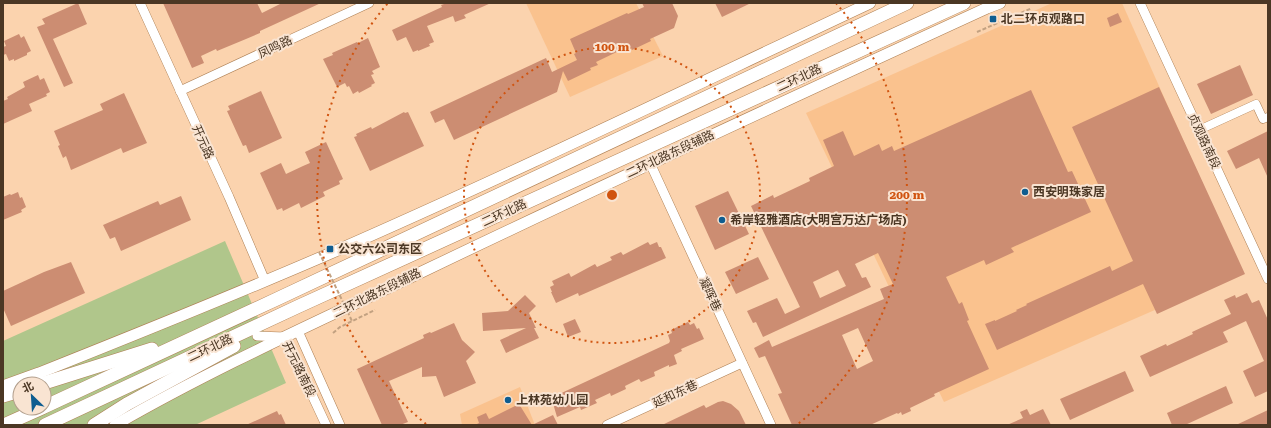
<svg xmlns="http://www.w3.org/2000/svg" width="1271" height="428" viewBox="0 0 1271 428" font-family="'Roboto Serif','Noto Sans SC',serif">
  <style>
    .built { fill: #fac28e }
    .green { fill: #b0c68b; fill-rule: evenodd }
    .building { fill: #cc8d72; fill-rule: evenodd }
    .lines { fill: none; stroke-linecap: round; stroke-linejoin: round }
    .minor-casing { stroke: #ad7f53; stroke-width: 9 }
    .tertiary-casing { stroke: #ad7f53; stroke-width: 10 }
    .secondary-casing { stroke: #ad7f53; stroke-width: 12 }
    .trunk-casing { stroke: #ad7f53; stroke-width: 14 }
    .path { stroke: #c2a181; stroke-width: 2; stroke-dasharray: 4 2; stroke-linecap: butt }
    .minor { stroke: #fff; stroke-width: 8 }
    .tertiary { stroke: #fff; stroke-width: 9 }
    .secondary { stroke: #fff; stroke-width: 11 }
    .trunk { stroke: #fff; stroke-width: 13 }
    .path-bridge { stroke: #c2a181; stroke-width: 2; stroke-dasharray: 4 2; stroke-linecap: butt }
    .ring { fill: none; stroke: #d05410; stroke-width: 2; stroke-dasharray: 2 4 }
    .poi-dot { fill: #0f5d90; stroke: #f9e4d2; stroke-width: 1.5 }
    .labels { text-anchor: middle; stroke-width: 4; stroke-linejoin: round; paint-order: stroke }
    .poi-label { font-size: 12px; font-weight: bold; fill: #4b3724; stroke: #f9e4d2; text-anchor: start }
    .street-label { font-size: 12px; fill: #4b3724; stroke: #f9e4d2 }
    .centre { fill: #d05410; stroke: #f9e4d2; stroke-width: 2 }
    .ring-label { font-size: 12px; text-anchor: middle; font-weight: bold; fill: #d05410; stroke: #f9e4d2; stroke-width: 4; stroke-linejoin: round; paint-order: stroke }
  </style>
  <rect width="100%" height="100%" fill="#fbd3ae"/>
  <g class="built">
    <polygon points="526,3 636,3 663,56 570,97"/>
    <polygon points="1052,3 1122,3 1242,272 944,402 806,113"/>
    <polygon points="520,387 535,425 462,425 460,414"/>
  </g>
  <path class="green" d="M 225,241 L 286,383 L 195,425 L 3,425 L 3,341 ZM 20,384 L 44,384 L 44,408 L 20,408 Z"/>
  <g class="building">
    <polygon points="78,3 87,24 53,39 73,83 64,87 37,27 45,24 42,19"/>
    <polygon points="163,3 257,3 262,13 282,3 321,3 260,31 260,33 246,39 217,51 216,49 201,56 204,63 192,68"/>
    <polygon points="447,3 491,3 464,15 466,18 455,22 453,16 427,26 434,42 429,44 430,46 418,51 418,50 413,52 406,37 397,41 392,30 442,7 441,5"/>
    <polygon points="642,3 672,3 678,16 674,28 650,39 651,41 632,50 631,48 624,51 623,49 596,62 598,65 590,68 591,70 568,81 563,71 557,92 454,140 444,119 435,123 430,112 546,58 552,72 577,60 574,54 576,53 570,39 627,13 628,14 644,7"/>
    <polygon points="715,3 751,3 722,17"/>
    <polygon points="1118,13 1122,22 1110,27 1107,18"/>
    <polygon points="19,34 21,38 24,36 31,51 27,53 27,55 14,61 14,59 9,61 6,54 3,55 3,47 6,46 4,41"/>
    <polygon points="368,38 380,67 372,71 374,74 371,75 375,83 371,85 372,86 359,93 358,91 353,94 349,86 347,87 345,83 337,87 323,59 333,55 332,53 357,42 358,43"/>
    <polygon points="1240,65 1253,95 1211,114 1197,84"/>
    <polygon points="38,75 40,80 44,78 50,92 46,94 47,96 29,104 32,111 3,124 3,101 8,99 7,97 25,87 23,82"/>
    <polygon points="1159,87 1245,274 1157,314 1143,284 997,350 985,324 995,320 995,321 1017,311 1016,310 1027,305 1026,304 1110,266 1112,271 1133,261 1072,127"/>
    <path d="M 1031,90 L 1068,172 L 1072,171 L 1091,212 L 1011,248 L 1014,252 L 986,265 L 984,260 L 946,277 L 959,304 L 962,302 L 969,320 L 967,321 L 989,369 L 934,394 L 935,396 L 910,408 L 911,411 L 902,415 L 901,412 L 898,414 L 897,413 L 870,425 L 792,425 L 778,394 L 782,393 L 765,356 L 759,358 L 754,348 L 769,340 L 772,347 L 884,299 L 880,289 L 893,284 L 878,253 L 855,264 L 862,278 L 866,277 L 871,287 L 763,337 L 756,322 L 753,323 L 747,311 L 777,298 L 785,314 L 800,307 L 751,206 L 773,195 L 774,198 L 810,181 L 809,178 L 834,166 L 823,140 L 843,131 L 854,156 L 879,144 L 882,151 L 892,146 L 894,151 ZM 838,270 L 846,286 L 820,298 L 813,282 ZM 858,328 L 873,361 L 857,369 L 842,335 Z"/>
    <polygon points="261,91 282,138 249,153 246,145 243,146 237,133 227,111 230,110 228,106"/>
    <polygon points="124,93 147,143 123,153 121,148 71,170 66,156 63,158 58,146 60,145 54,131 103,110 100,104"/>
    <polygon points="404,112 405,113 408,112 424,146 370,171 354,137 357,136 356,134 371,127 372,129"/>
    <polygon points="1268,131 1268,178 1259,158 1236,169 1227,151"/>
    <polygon points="326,142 343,179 339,181 340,184 323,192 325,196 301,208 299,203 283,211 282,208 277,210 260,173 281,163 286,174 303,166 310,163 305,152"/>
    <polygon points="728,191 749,234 715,250 695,206"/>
    <polygon points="18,192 20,198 22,197 26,207 21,210 22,212 3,220 3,197 10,194 11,195"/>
    <polygon points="181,196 191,220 121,251 115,237 110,239 103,225 158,201 160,205"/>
    <polygon points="648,242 650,245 657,242 659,247 661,247 666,258 579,296 578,293 556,303 551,292 552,292 550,287 554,285 552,281 569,273 571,277 595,264 597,267 612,260 610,257 621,252 623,255"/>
    <polygon points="758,257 769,279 736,294 725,272"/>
    <polygon points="71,262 85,293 11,326 3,308 3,291 44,272"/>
    <polygon points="1247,293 1252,303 1259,300 1268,320 1268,391 1255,397 1243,371 1264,361 1246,321 1223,332 1228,342 1150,377 1140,356 1166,344 1167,346 1193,334 1192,332 1231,314 1224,300 1235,295 1236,298"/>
    <polygon points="525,295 536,306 529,313 536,328 534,328 539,338 506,353 500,340 526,328 483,331 482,313 508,311"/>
    <polygon points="575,319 581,332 568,337 563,324"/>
    <polygon points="688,322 690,325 694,323 697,329 699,328 704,339 681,349 682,351 674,355 677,364 669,367 669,365 654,372 655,376 641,382 639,379 625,386 626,389 611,396 610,393 595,400 597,403 581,410 580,407 557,417 552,400 557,398 555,396 669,343 670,341 668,335 672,333 671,330"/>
    <polygon points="454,323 462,340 475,352 466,361 476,383 444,397 436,376 422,377 422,367 389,381 408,422 400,425 382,425 357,369 424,338 423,335 430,332 431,333"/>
    <polygon points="1125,371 1134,391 1070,420 1060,399"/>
    <polygon points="1226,386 1233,403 1185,425 1172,425 1167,413"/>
    <polygon points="723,401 731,404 739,411 746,425 662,425 704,405 706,408 718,402"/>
    <polygon points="519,404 532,425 553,415 558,425 475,425 479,423 477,417 486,413 489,419"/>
    <polygon points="1027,409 1030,415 1043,409 1051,425 1007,425 1023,418 1020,412"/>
    <polygon points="1268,410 1268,425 1236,425"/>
    <polygon points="277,411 279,415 281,414 286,425 246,425"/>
  </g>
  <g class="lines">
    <g class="minor-casing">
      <polyline id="minor" points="1199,130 1256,104 1263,119 1268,117"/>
    </g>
    <g class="tertiary-casing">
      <g id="tertiary">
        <polyline points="140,3 229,197 265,281"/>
        <polyline points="1140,3 1268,279"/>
        <polyline points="180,91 369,3"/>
        <polyline points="650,163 771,425"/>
        <polyline points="298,331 340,425"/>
        <polyline points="257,336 285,337 326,425"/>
        <polyline points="607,425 742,363"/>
      </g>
    </g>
    <g class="secondary-casing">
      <g id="secondary">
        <path d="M 3,386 L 39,373 C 137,334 234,295 331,253 C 512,174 691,87 870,3"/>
        <path d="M 115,425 C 217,366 326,318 432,267 C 616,179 802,93 987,8 L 1000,3"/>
      </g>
    </g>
    <g class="trunk-casing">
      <g id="trunk">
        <polyline points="41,384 152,349"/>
        <polyline points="3,396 20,391"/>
        <polyline points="44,407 279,298 907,3"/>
        <polyline points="4,425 42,408"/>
        <polyline points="45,425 297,307 964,3"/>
        <polyline points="94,425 127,404 234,346"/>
      </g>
    </g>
    <g class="path">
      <polyline points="977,32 1032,8"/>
      <polyline points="333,333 340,327 375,310"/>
    </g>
    <use href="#minor" class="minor"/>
    <use href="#tertiary" class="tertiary"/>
    <use href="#secondary" class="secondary"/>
    <use href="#trunk" class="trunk"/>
    <polyline class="path-bridge" points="319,252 352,321"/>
  </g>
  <g class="ring">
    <circle cx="612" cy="195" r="148"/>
    <path d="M426 424A295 295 0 0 1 388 3M836 3A295 295 0 0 1 798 424"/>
  </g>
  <g class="poi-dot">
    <rect x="989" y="15" width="8" height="8" rx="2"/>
    <circle cx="1025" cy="192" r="4"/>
    <circle cx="722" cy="220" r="4"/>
    <rect x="326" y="245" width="8" height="8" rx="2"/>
    <circle cx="508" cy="400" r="4"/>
  </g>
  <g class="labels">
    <g class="poi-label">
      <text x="1001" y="23">北二环贞观路口</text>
      <text x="1033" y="196">西安明珠家居</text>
      <text x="730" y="224">希岸轻雅酒店(大明宫万达广场店)</text>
      <text x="338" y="253">公交六公司东区</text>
      <text x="516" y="404">上林苑幼儿园</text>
    </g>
    <g class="street-label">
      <text transform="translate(275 47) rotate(-25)" y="4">凤鸣路</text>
      <text transform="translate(799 78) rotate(-25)" y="4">二环北路</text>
      <text transform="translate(1204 141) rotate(65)" y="4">贞观路南段</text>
      <text transform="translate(203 142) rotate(66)" y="4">开元路</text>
      <text transform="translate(670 154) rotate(-25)" y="4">二环北路东段辅路</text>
      <text transform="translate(504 213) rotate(-25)" y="4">二环北路</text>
      <text transform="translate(377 293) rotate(-26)" y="4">二环北路东段辅路</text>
      <text transform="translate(710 294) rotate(65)" y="4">凝晖巷</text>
      <text transform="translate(210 348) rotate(-25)" y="4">二环北路</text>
      <text transform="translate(299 369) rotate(64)" y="4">开元路南段</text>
      <text transform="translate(675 394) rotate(-25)" y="4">延和东巷</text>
    </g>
  </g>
  <circle cx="612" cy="195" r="6" class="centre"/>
  <g class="ring-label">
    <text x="612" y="51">100 m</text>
    <text x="907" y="199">200 m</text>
  </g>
  <rect width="1271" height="428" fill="none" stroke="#4b3724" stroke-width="8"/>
  <g transform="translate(32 396) rotate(335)"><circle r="19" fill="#f9e4d2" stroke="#b39f8c"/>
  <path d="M0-3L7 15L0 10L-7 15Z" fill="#0f5d90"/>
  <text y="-6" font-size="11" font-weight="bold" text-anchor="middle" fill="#4b3724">北</text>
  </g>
</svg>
